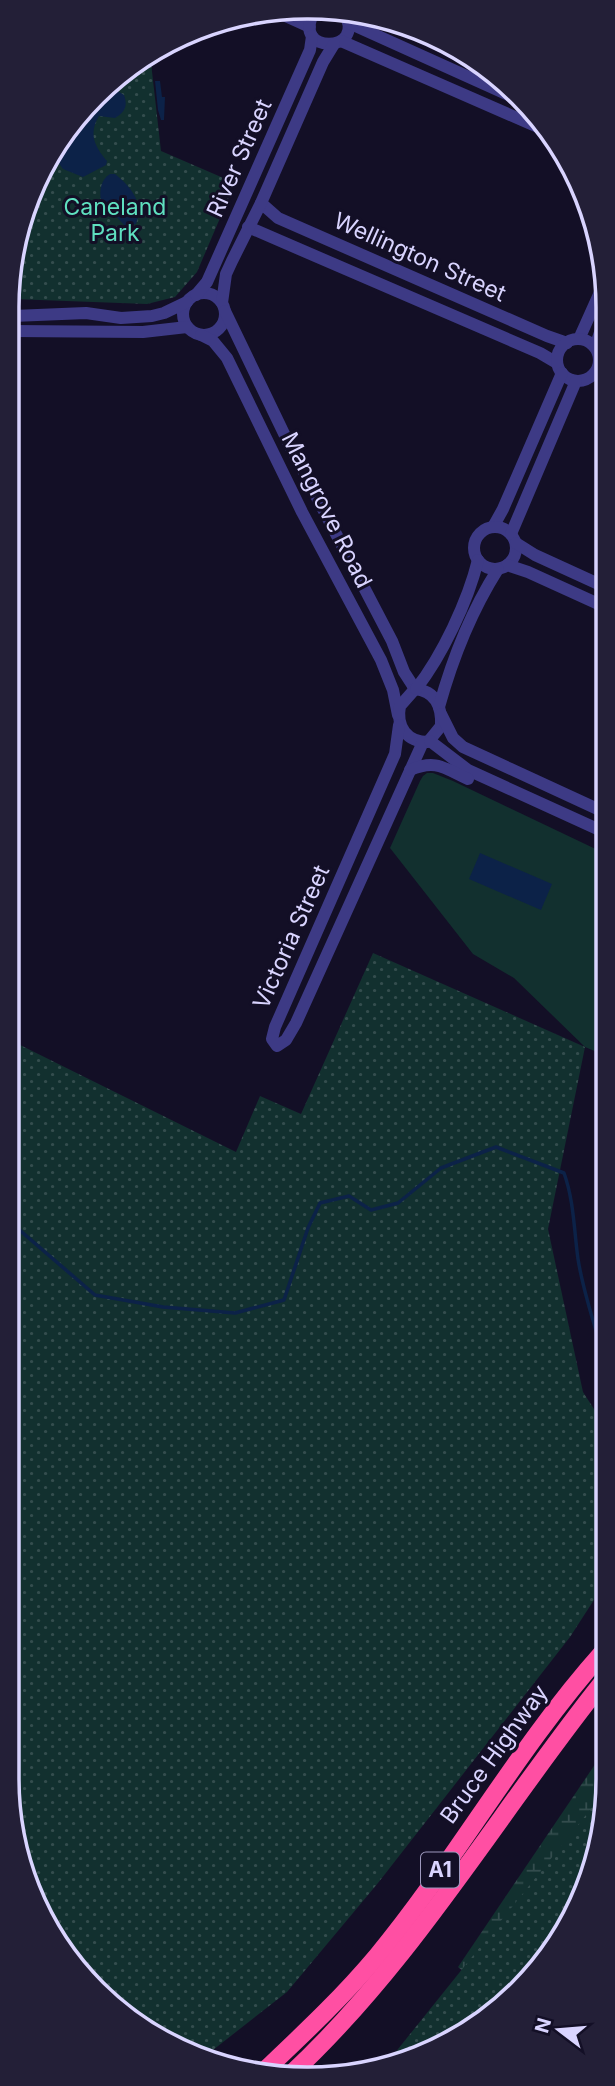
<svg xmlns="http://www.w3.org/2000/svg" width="615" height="2086" viewBox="0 0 615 2086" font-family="Inter,sans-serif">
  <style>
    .green { fill: #12302f }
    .wetland { fill: url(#wetland-marsh) }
    .park { fill: url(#park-dots) }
    .water { fill: #0c2248 }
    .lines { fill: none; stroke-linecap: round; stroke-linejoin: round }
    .stream { stroke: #0c2248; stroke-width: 3.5 }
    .minor { stroke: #3d3a85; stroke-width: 12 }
    .highway { stroke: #ff4fa3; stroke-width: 18 }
    .labels { text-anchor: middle; stroke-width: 6; stroke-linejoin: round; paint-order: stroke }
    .shield { fill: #130f26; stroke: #9e99be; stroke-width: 2 }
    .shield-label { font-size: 21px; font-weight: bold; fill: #d9d4ff }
    .street-label { font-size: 23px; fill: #d9d4ff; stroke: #130f26 }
    .park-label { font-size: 23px; fill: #5fe0c0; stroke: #130f26 }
    .rim { fill: none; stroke: #d9d4ff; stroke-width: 3.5 }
  </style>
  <defs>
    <pattern id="wetland-marsh" width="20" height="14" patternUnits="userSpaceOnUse" patternTransform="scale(1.75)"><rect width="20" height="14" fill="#12302f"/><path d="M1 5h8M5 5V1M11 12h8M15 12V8" fill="none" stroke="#344d4e"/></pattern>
    <pattern id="park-dots" width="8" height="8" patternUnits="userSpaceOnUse" patternTransform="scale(1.75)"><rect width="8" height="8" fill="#12302f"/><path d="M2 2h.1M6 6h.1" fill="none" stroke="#344d4e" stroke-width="1.8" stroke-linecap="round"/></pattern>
  </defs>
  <rect width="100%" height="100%" fill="#130f26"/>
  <polygon class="green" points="427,773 433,773 453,781 604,853 604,1055 585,1047 514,978 473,954 390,848 420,781 423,776"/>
  <polygon class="wetland" points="602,1754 602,1838 557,1946 501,2002 458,1967"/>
  <g class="park">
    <polygon points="150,54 161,151 235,183 197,272 175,297 147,304 13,299 13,248 58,140 141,57"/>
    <polygon points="373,953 585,1047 548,1229 583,1392 603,1423 603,1586 570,1637 378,1883 287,1992 204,2057 174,2048 82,1977 30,1893 7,1779 10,1040 236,1152 260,1096 301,1114"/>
    <polygon points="602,1795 602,1838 557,1946 475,2028 382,2069"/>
  </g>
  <g class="water">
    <polygon points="155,81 160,81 162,97 165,97 164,120 161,120 158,110"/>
    <path d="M 113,88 L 124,95 C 128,106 125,112 115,118 L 99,116 C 88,134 95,147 107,161 L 106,165 L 83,177 L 63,169 L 52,154 L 58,140 L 108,90 Z"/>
    <path d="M 110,174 L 115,174 C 131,187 144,202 136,224 L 125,226 L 101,200 C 99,191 101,179 110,174 Z"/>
    <polygon points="480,853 552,884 541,910 469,879"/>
  </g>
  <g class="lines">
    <path class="stream" d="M 9,1221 L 95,1295 L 163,1307 L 235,1313 L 284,1300 L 308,1228 L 320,1203 L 349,1196 L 371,1210 L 398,1203 L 441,1168 L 496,1147 L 564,1173 C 574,1201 574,1230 578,1259 C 583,1291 594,1323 603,1354"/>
    <g class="minor">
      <polyline points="279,13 310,27"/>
      <path d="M 314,13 C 290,54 368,54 344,13"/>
      <polyline points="349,23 524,102"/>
      <polyline points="341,41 547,131"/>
      <polyline points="261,203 278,218 547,336 567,343"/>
      <polyline points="248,227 540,353 557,363"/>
      <circle cx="204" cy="314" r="21"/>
      <polyline points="196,295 207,282 310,50 312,36"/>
      <polyline points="222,303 226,274 232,261 261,203 323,62 334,44"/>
      <polyline points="225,311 289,444 392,641 404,672 415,689"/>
      <polyline points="13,316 86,313 121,318 152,316 164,313 187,302"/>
      <polyline points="13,331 143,332 187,327"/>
      <polyline points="201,335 213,341 227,358 302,512 381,660 393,690 398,715"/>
      <polyline points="579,339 605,281"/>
      <circle cx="578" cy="360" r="21"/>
      <polyline points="595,347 605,318"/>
      <polyline points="493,527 503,509 562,373"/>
      <circle cx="495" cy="548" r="21"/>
      <polyline points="511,534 576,381"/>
      <polyline points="516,543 535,555 605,587"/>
      <polyline points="507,565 528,572 605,607"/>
      <path d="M 415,689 C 436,691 442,707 441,726 L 428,742 C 407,742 396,727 400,706 Z"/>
      <path d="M 416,689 C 442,656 468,601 478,560"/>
      <path d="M 439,707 C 452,660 472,610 498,569"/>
      <polyline points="441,714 453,738 463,747 604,812"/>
      <polyline points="399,725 395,754 275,1027 272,1039 277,1046 286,1040 296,1023 423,742"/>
      <polyline points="430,741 468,770 604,832"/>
      <path d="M 410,770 C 436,759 444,768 468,779"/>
    </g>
    <g class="highway">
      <path d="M 261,2074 C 301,2036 341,1999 377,1956 C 457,1859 519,1746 603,1652"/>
      <path d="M 290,2075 C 413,1961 498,1813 602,1683"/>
    </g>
  </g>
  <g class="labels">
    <rect class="shield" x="421" y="1852.5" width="38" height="35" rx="5"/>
    <g class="shield-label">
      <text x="440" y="1877">A1</text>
    </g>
    <g class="street-label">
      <text transform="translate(239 158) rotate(-66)" y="8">River Street</text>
      <text transform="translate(420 257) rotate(24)" y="8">Wellington Street</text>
      <text transform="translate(327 510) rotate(63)" y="8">Mangrove Road</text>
      <text transform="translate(291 937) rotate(-66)" y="8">Victoria Street</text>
      <text transform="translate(494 1754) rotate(-54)" y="8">Bruce Highway</text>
    </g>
    <g class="park-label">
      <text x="115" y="215">Caneland<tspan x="115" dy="26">Park</tspan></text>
    </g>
  </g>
  <path d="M0 0H615V2086H0ZM307 19H308A288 288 0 0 1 596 307V1779A288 288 0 0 1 308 2067H307A288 288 0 0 1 19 1779V307A288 288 0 0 1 307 19Z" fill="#231f37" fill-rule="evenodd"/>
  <path class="rim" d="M307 19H308A288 288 0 0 1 596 307V1779A288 288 0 0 1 308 2067H307A288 288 0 0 1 19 1779V307A288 288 0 0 1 307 19Z"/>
  <g transform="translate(559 2030) rotate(286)" stroke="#130f26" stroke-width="5" paint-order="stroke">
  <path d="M0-5L12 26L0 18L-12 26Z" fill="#d9d4ff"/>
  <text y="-10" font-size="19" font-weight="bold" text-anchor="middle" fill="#d9d4ff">N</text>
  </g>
</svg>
